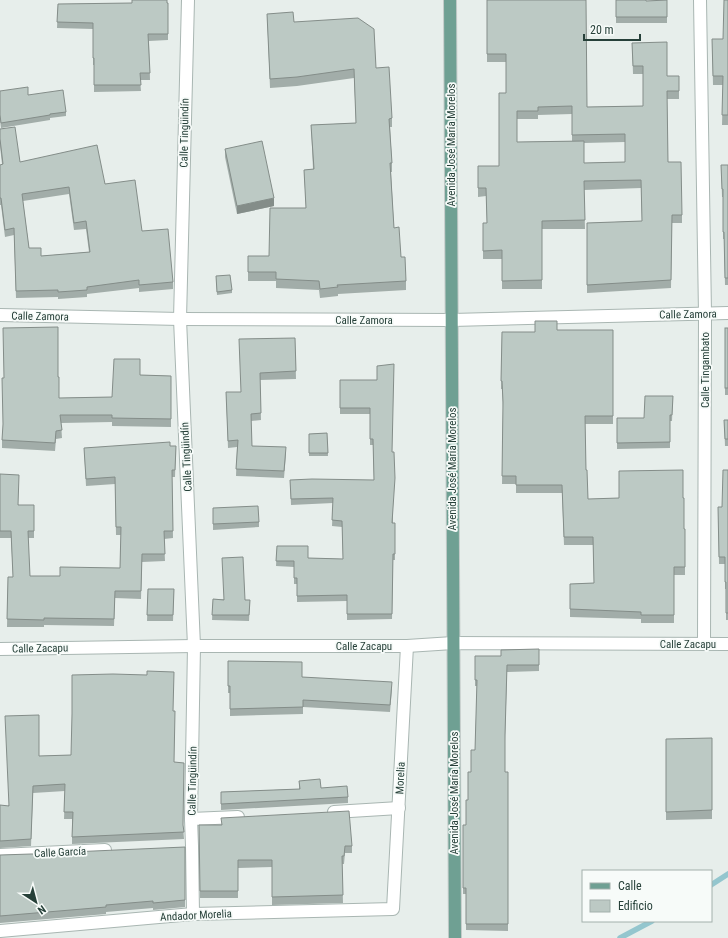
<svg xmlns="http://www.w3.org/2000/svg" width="728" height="938" viewBox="0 0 728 938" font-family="'Roboto Condensed',sans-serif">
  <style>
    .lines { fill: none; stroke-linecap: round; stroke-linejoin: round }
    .stream { stroke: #94c6ce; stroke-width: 5.5 }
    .minor-casing { stroke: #a9b6b2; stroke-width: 14 }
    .primary-casing { stroke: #c2cac8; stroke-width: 14 }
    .minor { stroke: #fff; stroke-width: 12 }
    .primary { stroke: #6fa093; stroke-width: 12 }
    .wall { fill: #a2ada9; fill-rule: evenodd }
    .shaded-wall { fill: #848d89 }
    .building { fill: #bcc9c4; stroke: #848d89; fill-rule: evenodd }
    .labels { text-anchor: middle; stroke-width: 3.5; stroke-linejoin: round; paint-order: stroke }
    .street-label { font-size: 11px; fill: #264039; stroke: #f7fbf9 }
  </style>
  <rect width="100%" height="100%" fill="#e7eeeb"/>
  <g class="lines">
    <g class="stream">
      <polyline points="711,885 728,874"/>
      <polyline points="620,938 652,921"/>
    </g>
    <g class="minor-casing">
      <g id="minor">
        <polyline points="188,0 180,319 194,646 191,819 192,846 193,914"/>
        <polyline points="700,0 705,314 704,644"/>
        <polyline points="0,315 180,319 452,320 728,313"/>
        <polyline points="0,649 194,646 407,646 453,643 728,644"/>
        <polyline points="334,812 399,808"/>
        <polyline points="191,819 238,817"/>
        <polyline points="0,855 105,850"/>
        <polyline points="0,931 193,914 393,909 407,646"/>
      </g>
    </g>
    <g class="primary-casing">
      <polyline id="primary" points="450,0 455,938"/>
    </g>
    <use href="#minor" class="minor"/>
    <use href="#primary" class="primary"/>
  </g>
  <g class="wall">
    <path d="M 487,0 L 587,107 L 643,106 L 643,74 L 633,74 L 632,43 L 667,76 L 679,76 L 679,99 L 667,99 L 668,162 L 682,215 L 682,223 L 672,223 L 671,288 L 587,293 L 587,223 L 642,221 L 641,188 L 584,190 L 585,229 L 542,229 L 542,289 L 502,289 L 502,259 L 483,259 L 483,223 L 487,223 L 486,196 L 478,197 L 478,166 L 499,166 L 506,93 L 506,62 L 487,62 ZM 572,114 L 572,141 L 517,142 L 517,119 L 538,119 L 538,115 ZM 625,142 L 625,162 L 584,163 L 584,143 Z"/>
    <polygon points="616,0 646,1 667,0 667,23 616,23"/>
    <polygon points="728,0 728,125 722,125 723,85 713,85 712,39 723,39"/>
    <polygon points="168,3 168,40 149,41 150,80 140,80 141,91 94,92 94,65 93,65 93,29 57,28 58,4"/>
    <polygon points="267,14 294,22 376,68 392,118 392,127 390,127 392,163 392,172 391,172 394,228 406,281 406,290 338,294 338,296 320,298 319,290 276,288 276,281 248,281 248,256 269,256 306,208 304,170 313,169 311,125 356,123 354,78 297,86 270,88"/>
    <polygon points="0,91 28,95 66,112 66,116 50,118 50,120 1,128 0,120"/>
    <path d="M 0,129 L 20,162 L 105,184 L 142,231 L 173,282 L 173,289 L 139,292 L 139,288 L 87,294 L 87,297 L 58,299 L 58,297 L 16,298 L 14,235 L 5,237 L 1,205 L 0,205 L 0,165 L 2,164 L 0,146 ZM 69,194 L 74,230 L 86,229 L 89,252 L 41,256 L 29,248 L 23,201 Z"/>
    <polygon points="225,149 274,206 237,214 225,157"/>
    <polygon points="721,165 728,165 728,285 725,285 724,239 723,239 723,197 722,197"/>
    <polygon points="216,276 232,290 232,293 217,295"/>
    <rect x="725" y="328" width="3" height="67"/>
    <polygon points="557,330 613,330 613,424 585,424 586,470 588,499 683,498 684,529 685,529 685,575 674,575 674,623 641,623 641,619 570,617 570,584 594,583 593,545 564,545 562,493 516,493 516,484 502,484 503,408 502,389 501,389 502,332 535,332"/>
    <polygon points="295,338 296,379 260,380 261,420 251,421 252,446 286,454 284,478 236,476 237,447 228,448 226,392 241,392"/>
    <polygon points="140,375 171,376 171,427 112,426 112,422 61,423 62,438 56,439 55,451 2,448 2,440 58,377 59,398 112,397"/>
    <polygon points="340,380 377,380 392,452 393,523 395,523 395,560 393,560 392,619 347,620 347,601 297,602 297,584 294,584 294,567 276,566 277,546 308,558 343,559 342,527 332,526 333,503 291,505 290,480 374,480 373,445 370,445 370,414 340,414"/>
    <polygon points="673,396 672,421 670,421 670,448 617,449 617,418 644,418"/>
    <polygon points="724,420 728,420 728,446 725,446"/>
    <polygon points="327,433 328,456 309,456 309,434"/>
    <polygon points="170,446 176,446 175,477 172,477 173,538 164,539 165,561 142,562 141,599 115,598 114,626 44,625 44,627 7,627 8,577 13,577 11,538 0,538 0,493 19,505 34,505 34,538 28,538 30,576 60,576 120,568 121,535 116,535 115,484 86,486 84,448"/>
    <polygon points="728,470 728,620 726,620 726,589 725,589 725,564 719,564 718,507 722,507"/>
    <polygon points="213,514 259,522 259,527 213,530"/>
    <polygon points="148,589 174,589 173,621 147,621"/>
    <polygon points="213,599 250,600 249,621 212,620"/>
    <polygon points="539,649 539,671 507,672 505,741 505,772 508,772 508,931 466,930 466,894 463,894 463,825 466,825 471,772 475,750 477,686 475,686 475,656 501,656"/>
    <polygon points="228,661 302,677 392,689 390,712 303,707 303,714 230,716 230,693 228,693"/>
    <polygon points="173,711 174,762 183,826 184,839 72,844 72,819 64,819 65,791 33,793 31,846 0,848 0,805 8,806 39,756 71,755"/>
    <polygon points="712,738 712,819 666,820 666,812"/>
    <polygon points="299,781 348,797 348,803 221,810 221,792 299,789"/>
    <polygon points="199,825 352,846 352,853 345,853 344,864 342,864 343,903 272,905 272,867 238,868 238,898 200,898"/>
    <polygon points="185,847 185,907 153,910 153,908 106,912 106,914 0,923 0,855 71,854"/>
  </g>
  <polygon class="shaded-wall" points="274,198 274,206 237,214 237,206"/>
  <g class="building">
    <polygon points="132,0 167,0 167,3 168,3 168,34 148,34 150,73 140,73 141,85 94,85 94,58 93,58 93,23 57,22 58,4 132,3"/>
    <path d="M 487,0 L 586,0 L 587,107 L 643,106 L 643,66 L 633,66 L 632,43 L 667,42 L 667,76 L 679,76 L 679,91 L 667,91 L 668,162 L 681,162 L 682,215 L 672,215 L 671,280 L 587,285 L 587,223 L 642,221 L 641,180 L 584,181 L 585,220 L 542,221 L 542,280 L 502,281 L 502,250 L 483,251 L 483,223 L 487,223 L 486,188 L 478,188 L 478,166 L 499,166 L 499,93 L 506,93 L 506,54 L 487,54 ZM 572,106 L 572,135 L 625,134 L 625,162 L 584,163 L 584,141 L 517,142 L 517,111 L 538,111 L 538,107 Z"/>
    <polygon points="616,0 646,0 646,1 667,0 667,17 616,17"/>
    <polygon points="724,0 728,0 728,115 722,115 723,76 713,76 712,39 723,39"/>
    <polygon points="293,12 294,22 358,18 374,29 376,68 389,67 392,118 389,119 392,163 390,163 394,228 399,227 401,257 405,257 406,281 337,285 338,287 320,289 319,281 276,279 276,272 248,272 248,256 269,256 270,208 306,208 304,170 314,169 311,125 356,123 354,69 297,77 270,79 267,14"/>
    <polygon points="28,87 28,95 63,90 66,112 50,114 50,115 1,123 0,115 0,91"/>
    <path d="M 15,127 L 20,162 L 97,145 L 105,184 L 135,180 L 142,231 L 168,229 L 173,282 L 139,285 L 139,280 L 87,287 L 87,290 L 58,292 L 58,290 L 16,291 L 14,228 L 5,230 L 1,198 L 0,198 L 0,165 L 3,164 L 0,139 L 0,129 ZM 69,187 L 74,223 L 86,221 L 90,252 L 41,256 L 41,248 L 29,248 L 22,194 Z"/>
    <polygon points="262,141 274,198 237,206 225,149"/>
    <polygon points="721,165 728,165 728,278 725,278 724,232 723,232 723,189 722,189"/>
    <polygon points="230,275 232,290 217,292 216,276"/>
    <polygon points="535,321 557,321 557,330 613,330 613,416 585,416 586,470 587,470 588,499 619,498 619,471 683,470 683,498 684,498 684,529 685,529 685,567 674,567 674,615 641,615 641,612 570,609 570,584 594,583 593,537 564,537 562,485 516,485 516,476 502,476 503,402 502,381 501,381 502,332 535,332"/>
    <polygon points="58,327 58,377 59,377 59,398 112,397 114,359 140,359 140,375 171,376 171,419 112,418 112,415 60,415 62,430 56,431 55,443 2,440 3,424 2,378 4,378 3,328"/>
    <rect x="725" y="328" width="3" height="60"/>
    <polygon points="295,338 296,371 260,373 261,413 251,414 252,446 286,447 284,471 236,469 238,440 228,441 226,392 241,392 239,339"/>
    <polygon points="394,364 392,452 394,452 395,478 392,523 395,523 395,554 393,554 392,614 347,614 347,595 297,596 297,578 294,578 294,561 276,561 277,546 308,546 308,558 343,559 342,521 332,520 333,498 291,499 290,480 312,479 374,480 373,439 370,439 370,408 340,408 340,380 377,380 377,366"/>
    <polygon points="645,396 673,396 672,415 670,415 670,442 617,443 617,418 644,418"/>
    <polygon points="724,420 728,420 728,439 725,439"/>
    <polygon points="327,433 328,453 309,453 309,434"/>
    <polygon points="170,442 170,446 176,446 175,470 172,470 173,531 164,531 165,554 142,554 141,591 115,591 114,619 44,618 44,620 7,619 8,577 13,577 11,531 0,531 0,474 19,475 18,505 34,505 34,531 28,531 30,576 60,576 60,567 120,568 121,527 116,527 115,477 86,479 84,448"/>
    <polygon points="723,470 728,470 728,613 726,613 726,582 725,582 725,557 719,557 718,507 722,507"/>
    <polygon points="258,506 259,522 213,524 213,508"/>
    <polygon points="243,557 245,600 250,600 249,615 212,615 213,599 224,600 222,558"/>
    <polygon points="148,589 174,589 173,615 147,615"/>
    <polygon points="539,649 539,665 507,665 505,735 505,772 508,772 508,924 466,924 466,888 463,888 463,825 466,825 466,800 468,800 468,772 471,772 471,750 475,750 477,680 475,680 475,656 501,656 501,650"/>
    <polygon points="228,661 302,662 302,677 392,682 390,705 303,700 303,707 230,709 230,686 228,686"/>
    <polygon points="147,671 174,672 173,711 175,711 174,762 184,763 183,825 184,832 72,837 73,812 64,812 65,784 33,786 31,839 0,841 0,805 9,806 5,716 39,715 39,756 71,755 72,714 72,675 113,674 147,675"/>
    <polygon points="712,738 712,810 666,812 666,739"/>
    <polygon points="320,779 321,788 347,786 348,797 221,804 221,792 300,789 299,781"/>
    <polygon points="349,811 352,846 345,846 344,856 342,856 343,895 272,897 272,860 238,860 238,891 200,891 199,825 222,825 221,818"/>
    <polygon points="185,847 185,900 153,903 153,901 106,905 106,907 0,916 0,855 31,854 71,854 71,852"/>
  </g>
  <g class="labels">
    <g class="street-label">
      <text transform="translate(184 133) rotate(-89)" y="4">Calle Tingüindín</text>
      <text transform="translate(451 145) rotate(-90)" y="4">Avenida José María Morelos</text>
      <text transform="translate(688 314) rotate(-1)" y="4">Calle Zamora</text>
      <text transform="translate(40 316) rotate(1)" y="4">Calle Zamora</text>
      <text x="364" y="324">Calle Zamora</text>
      <text transform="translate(705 370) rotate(-90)" y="4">Calle Tingambato</text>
      <text transform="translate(186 457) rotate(-93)" y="4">Calle Tingüindín</text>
      <text transform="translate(452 469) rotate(-90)" y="4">Avenida José María Morelos</text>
      <text x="688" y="648">Calle Zacapu</text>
      <text x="364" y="650">Calle Zacapu</text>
      <text transform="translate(40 648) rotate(-1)" y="4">Calle Zacapu</text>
      <text transform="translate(400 778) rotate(-87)" y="4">Morelia</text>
      <text transform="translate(192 781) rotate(-89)" y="4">Calle Tingüindín</text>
      <text transform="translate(454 793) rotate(-90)" y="4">Avenida José María Morelos</text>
      <text transform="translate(60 852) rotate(-3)" y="4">Calle García</text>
      <text transform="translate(196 915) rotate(-3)" y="4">Andador Morelia</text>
    </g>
  </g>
  <rect x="582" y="870" width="130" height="52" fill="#f7fbf9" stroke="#a3b0ac"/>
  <rect x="590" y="883" width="20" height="6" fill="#6fa093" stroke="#a3b0ac"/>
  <text x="618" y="890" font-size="12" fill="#264039">Calle</text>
  <rect x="590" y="900" width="20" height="12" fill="#bcc9c4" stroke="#a3b0ac"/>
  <text x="618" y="910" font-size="12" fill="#264039">Edificio</text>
  <g transform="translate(36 902) rotate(144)" stroke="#f7fbf9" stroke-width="3" paint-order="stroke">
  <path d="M0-3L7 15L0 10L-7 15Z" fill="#264039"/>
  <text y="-6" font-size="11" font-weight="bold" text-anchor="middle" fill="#264039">N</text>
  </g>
  <path d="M584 34v6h56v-6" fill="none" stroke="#264039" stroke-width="2"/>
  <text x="590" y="34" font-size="12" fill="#264039" stroke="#f7fbf9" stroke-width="3" paint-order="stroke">20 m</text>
</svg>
